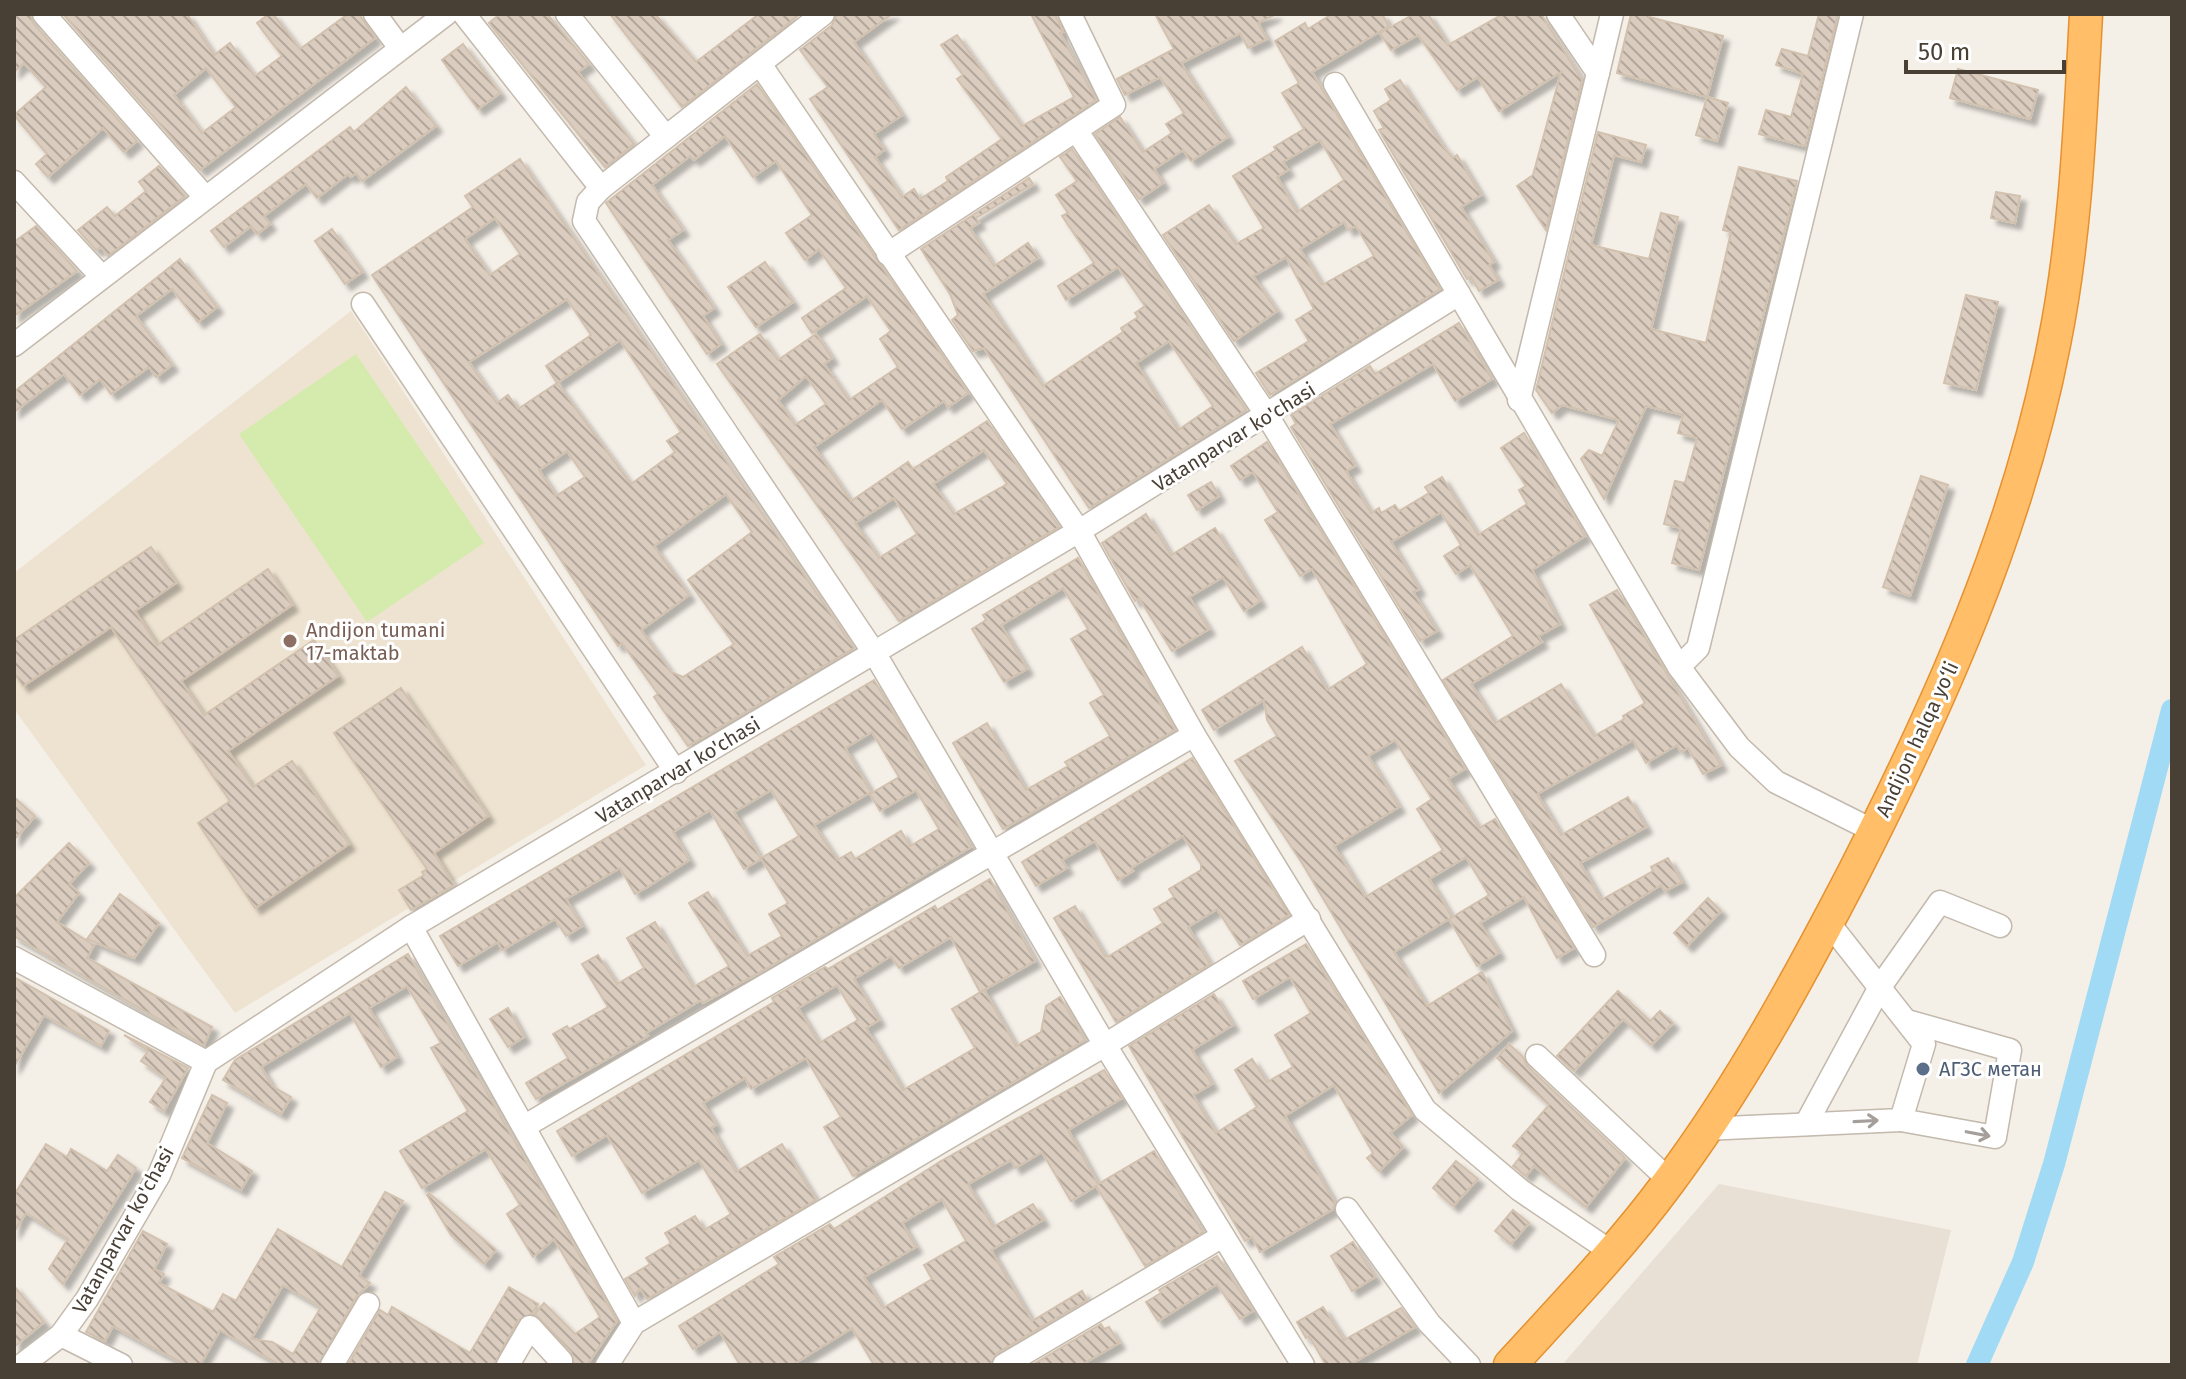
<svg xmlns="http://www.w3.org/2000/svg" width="2186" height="1379" viewBox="0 0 2186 1379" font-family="'Fira Sans',sans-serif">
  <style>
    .residential { fill: #e9e0d5 }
    .education { fill: #eee3d0 }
    .green { fill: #d5ebad }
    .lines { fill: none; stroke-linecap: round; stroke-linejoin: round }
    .canal { stroke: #a0daf4; stroke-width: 22 }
    .building { fill: url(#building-back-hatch); stroke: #d2c1ae; stroke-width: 2; fill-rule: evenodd; filter: url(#shadow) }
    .minor-casing { stroke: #c3b9ac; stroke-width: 25 }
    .highway-casing { stroke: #e6912f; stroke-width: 35 }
    .minor { stroke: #fff; stroke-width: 22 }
    .highway { stroke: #ffbe67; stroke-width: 32 }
    .oneway { stroke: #a49f9a }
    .education-dot { fill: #8d6e63; stroke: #fff; stroke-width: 3 }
    .service-dot { fill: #5c6f8a; stroke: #fff; stroke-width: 3 }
    .labels { text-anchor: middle; stroke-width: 6; stroke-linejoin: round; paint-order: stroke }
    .street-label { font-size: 20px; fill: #483f35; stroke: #fff }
    .education-label { font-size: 20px; fill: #785e54; stroke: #fff; text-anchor: start }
    .service-label { font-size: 20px; fill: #4e5e75; stroke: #fff; text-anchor: start }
  </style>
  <defs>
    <pattern id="building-back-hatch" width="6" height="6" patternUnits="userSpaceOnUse" patternTransform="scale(2)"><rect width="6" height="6" fill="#daccbf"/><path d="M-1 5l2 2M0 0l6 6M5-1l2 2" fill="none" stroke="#b3a79c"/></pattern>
    <filter id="shadow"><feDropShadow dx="6" dy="6" stdDeviation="2" flood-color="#0004"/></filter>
  </defs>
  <rect width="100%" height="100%" fill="#f4efe7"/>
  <polygon class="residential" points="1719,1184 1951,1230 1917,1365 1562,1365"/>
  <polygon class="education" points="351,311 646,765 235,1013 14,709 14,573"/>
  <polygon class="green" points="356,354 484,543 367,622 239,434"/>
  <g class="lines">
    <polyline class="canal" points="1977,1365 2023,1262 2054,1164 2172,710"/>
  </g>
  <g class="building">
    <polygon points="14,14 30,14 33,23 137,141 124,152 103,128 48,177 36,164 47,154 14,115 46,87 24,63 14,72"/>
    <path d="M 63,14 L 187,14 L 214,55 L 230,43 L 255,76 L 282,56 L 257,23 L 269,14 L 273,14 L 300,49 L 348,14 L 359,14 L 375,38 L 200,170 ZM 206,68 L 236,107 L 202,133 L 174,95 Z"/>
    <polygon points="500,14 547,14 589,64 578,72 634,144 605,167 489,23"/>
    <polygon points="610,14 655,14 696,62 759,14 800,14 682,107"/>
    <polygon points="837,14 892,14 854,42 902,115 874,134 884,150 875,157 902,197 914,189 920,199 948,181 946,177 1002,139 957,79 963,75 941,45 957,35 1022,126 1074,97 1031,14 1055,14 1063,32 1060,33 1096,100 899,230 810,99 828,87 800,50 832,25"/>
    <polygon points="1155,14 1276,14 1258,23 1267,39 1248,48 1240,33 1181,63 1228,137 1191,161 1183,150 1154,169 1163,183 1139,199 1095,134 1120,117 1143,152 1172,133 1166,124 1184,113 1160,77 1125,95 1117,79 1174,49"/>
    <path d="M 1332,14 L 1382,14 L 1389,26 L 1312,72 L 1440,289 L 1270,395 L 1256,373 L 1309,341 L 1296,320 L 1314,309 L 1286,257 L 1253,276 L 1277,311 L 1234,341 L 1163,235 L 1209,205 L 1236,244 L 1264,228 L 1233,176 L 1276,150 L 1274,147 L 1304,129 L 1282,93 L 1299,83 L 1275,41 L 1305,23 L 1308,29 ZM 1320,140 L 1344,180 L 1297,212 L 1277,177 L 1288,170 L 1283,162 ZM 1344,222 L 1348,230 L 1356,226 L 1374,256 L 1322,285 L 1300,249 Z"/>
    <polygon points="1414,14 1428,14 1448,45 1503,14 1541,14 1582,80 1546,230 1517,186 1533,175 1561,72 1499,111 1478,77 1457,90 1418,35 1391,50 1380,33"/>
    <polygon points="1631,14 1649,14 1649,17 1723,36 1707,97 1617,73"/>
    <polygon points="1819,14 1838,14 1805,146 1759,134 1766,110 1791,117 1803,74 1776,65 1782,49 1808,56"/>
    <polygon points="463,44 500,93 478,109 442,60"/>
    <polygon points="1958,69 2038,90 2030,119 1950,98"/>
    <polygon points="1400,80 1442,145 1453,158 1457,155 1481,195 1461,207 1494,262 1489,265 1498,280 1479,291 1471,277 1467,279 1379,130 1384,128 1374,111 1391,100 1385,89"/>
    <path d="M 757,84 L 968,393 L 948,407 L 944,401 L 902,429 L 882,400 L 814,447 L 851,501 L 908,462 L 913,469 L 987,421 L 1059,527 L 899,621 L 717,364 L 760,334 L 778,360 L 816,334 L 832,358 L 824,364 L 849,400 L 898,367 L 880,339 L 891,331 L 867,296 L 812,333 L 802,318 L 846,288 L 819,249 L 805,260 L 786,233 L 812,215 L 776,161 L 753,177 L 725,136 L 694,160 L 690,156 L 652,185 L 683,230 L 668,240 L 714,308 L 703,316 L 721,344 L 707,354 L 606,203 ZM 806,376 L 826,404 L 795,425 L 778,400 ZM 984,450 L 1007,484 L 954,514 L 933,484 ZM 894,498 L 917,534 L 879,558 L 855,523 Z"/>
    <polygon points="406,87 436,126 362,181 356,173 351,177 348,174 317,198 306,184 264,216 270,224 257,234 251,226 224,247 211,231 350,127 354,132"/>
    <polygon points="1707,97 1728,103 1717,141 1696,135"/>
    <polygon points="1598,132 1646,145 1641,162 1614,155 1591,245 1649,259 1661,213 1678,217 1651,329 1706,343 1731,232 1723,230 1739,167 1797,181 1699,570 1672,563 1681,528 1664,524 1675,481 1685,483 1697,438 1678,433 1683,415 1646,406 1604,499 1581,459 1589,450 1602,456 1619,420 1562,405 1552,413 1536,390"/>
    <path d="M 1072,149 L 1246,410 L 1089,508 L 984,348 L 973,351 L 952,320 L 958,315 L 950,294 L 921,249 L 1029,178 L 1033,184 L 976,218 L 979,223 L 970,228 L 994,266 L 1028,243 L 1038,258 L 983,294 L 1043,386 L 1123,332 L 1121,328 L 1138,317 L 1135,313 L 1145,306 L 1118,267 L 1066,300 L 1058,286 L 1094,263 L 1062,216 L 1068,213 L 1056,195 L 1077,181 L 1060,157 ZM 1169,341 L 1213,406 L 1178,430 L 1136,363 Z"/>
    <path d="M 520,159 L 854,648 L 688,746 L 654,697 L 658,694 L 622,643 L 618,646 L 372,275 L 473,207 L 465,196 ZM 495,218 L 520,254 L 490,275 L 465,239 ZM 567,299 L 591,335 L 546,366 L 557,383 L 620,340 L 681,432 L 667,441 L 675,452 L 631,484 L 557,383 L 518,409 L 508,395 L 497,403 L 469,362 ZM 567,451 L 585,477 L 556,496 L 539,470 ZM 726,494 L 752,532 L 688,580 L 734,644 L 683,677 L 671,672 L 641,630 L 689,595 L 654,546 Z"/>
    <polygon points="159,166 185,196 108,256 101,247 96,250 78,230 107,207 115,216 146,191 139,182"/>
    <polygon points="1996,192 2020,196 2015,223 1991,218"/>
    <polygon points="36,226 77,271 14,316 14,242"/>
    <polygon points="332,229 362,272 345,284 315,241"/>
    <polygon points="180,259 217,307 198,322 172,289 136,316 172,365 156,377 149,367 111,394 100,379 80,395 64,374 14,412 14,392"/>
    <polygon points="765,262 793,302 756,327 728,287"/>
    <polygon points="1966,295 1998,302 1976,390 1944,383"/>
    <polygon points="1459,323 1492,379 1455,401 1433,364 1330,424 1355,466 1346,471 1371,513 1379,508 1381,513 1395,505 1399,511 1429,493 1425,487 1442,477 1478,535 1527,504 1519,490 1526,486 1501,448 1524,433 1585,536 1532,570 1560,624 1538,636 1542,642 1471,684 1495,723 1561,684 1594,736 1624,719 1623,716 1645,703 1590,605 1617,590 1721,765 1703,774 1688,748 1681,752 1677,745 1646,763 1633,740 1537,794 1561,835 1628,797 1646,827 1580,863 1601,900 1653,871 1651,867 1668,858 1682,882 1665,891 1661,885 1593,927 1443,680 1513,636 1470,565 1456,574 1444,556 1461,545 1441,512 1391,542 1419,589 1413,592 1437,631 1420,641 1291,427 1296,424 1291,415 1370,366 1375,374"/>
    <path d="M 1267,442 L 1465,769 L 1448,779 L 1479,828 L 1495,819 L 1574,948 L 1557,958 L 1524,897 L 1480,923 L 1499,953 L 1477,966 L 1449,919 L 1394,952 L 1427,1006 L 1482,972 L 1512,1031 L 1439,1093 L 1302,863 L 1235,761 L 1277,736 L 1267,720 L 1264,700 L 1214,730 L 1202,710 L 1302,647 L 1327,690 L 1367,664 L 1312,569 L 1300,576 L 1265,520 L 1278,512 L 1253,472 L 1240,480 L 1231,466 ZM 1395,740 L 1432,799 L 1417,809 L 1443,850 L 1365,897 L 1334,846 L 1399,807 L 1368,756 ZM 1466,857 L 1489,895 L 1449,919 L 1452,917 L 1429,879 Z"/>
    <polygon points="1921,476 1948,485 1910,596 1883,587"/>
    <polygon points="1211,482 1219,496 1197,510 1188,495"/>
    <polygon points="1146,514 1171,555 1215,528 1260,601 1244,611 1223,577 1189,597 1209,629 1172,651 1139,598 1135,601 1102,543"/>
    <polygon points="151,547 176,583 135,611 157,645 268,569 292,605 181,681 204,715 314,640 338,676 228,751 253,787 292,761 349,844 255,908 198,823 230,801 111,627 23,686 14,673 14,640"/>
    <polygon points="1078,558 1175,730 1003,829 953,743 987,723 1026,790 1068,766 1065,762 1110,736 1090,703 1104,695 1071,639 1088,629 1063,588 1001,625 1027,669 1004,682 972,629 986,620 983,615"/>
    <path d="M 874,680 L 971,847 L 757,974 L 703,1003 L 701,1000 L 646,1033 L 648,1036 L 536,1099 L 526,1083 L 568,1058 L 553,1034 L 567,1026 L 569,1029 L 608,1007 L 582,964 L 598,955 L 617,984 L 644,968 L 627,938 L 655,922 L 693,987 L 729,966 L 689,903 L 708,892 L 747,956 L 782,936 L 769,914 L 788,903 L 761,858 L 799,836 L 771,790 L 734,812 L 761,859 L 744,869 L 710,810 L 673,832 L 689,860 L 649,886 L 635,894 L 620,868 L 566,899 L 582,926 L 566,936 L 555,919 L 502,950 L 498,942 L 458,966 L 440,936 ZM 872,732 L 899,777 L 870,794 L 880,811 L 916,790 L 939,829 L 910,846 L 901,831 L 855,859 L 851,852 L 837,860 L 814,825 L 871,792 L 845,748 Z"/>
    <polygon points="401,688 488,816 434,853 454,885 411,910 399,890 424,875 422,872 427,869 334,733"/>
    <polygon points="1192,758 1289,915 1240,945 1217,909 1188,927 1210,964 1116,1022 1054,918 1075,906 1105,956 1109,956 1163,923 1154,909 1174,897 1169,889 1201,870 1201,864 1183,836 1131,868 1133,871 1118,880 1095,841 1062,860 1067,868 1036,886 1022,862"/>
    <polygon points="14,797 35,816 14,840"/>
    <polygon points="69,843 89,863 69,884 79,893 57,922 94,945 87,958 212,1027 204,1045 14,936 14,898"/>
    <path d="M 990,879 L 1035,961 L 980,992 L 951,937 L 899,968 L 891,956 L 854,979 L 879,1020 L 866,1028 L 903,1090 L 975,1048 L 952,1009 L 984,990 L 1016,1046 L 1041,1032 L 1046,1006 L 1060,997 L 1085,1040 L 853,1176 L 824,1127 L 841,1117 L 806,1058 L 751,1089 L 745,1078 L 703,1103 L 716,1125 L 711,1128 L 736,1172 L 782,1144 L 816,1200 L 647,1299 L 640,1288 L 635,1296 L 625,1279 L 650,1264 L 646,1258 L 671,1243 L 665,1233 L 695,1216 L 704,1230 L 731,1214 L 699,1160 L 642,1193 L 607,1135 L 572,1156 L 557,1131 L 774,1002 L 772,998 L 825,967 L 828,969 L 935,906 L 937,910 ZM 837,985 L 858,1020 L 819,1043 L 798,1008 Z"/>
    <polygon points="120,894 159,923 134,958 87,939"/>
    <polygon points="1708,898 1721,911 1687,946 1674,933"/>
    <polygon points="1306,944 1412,1115 1390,1133 1403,1147 1379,1171 1367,1158 1373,1153 1334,1085 1285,1116 1335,1203 1333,1209 1260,1252 1252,1237 1245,1241 1129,1046 1214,994 1233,1025 1192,1050 1212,1084 1193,1095 1216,1133 1257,1107 1235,1070 1252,1059 1267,1082 1293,1067 1275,1035 1311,1013 1290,977 1253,999 1243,981"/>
    <polygon points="408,954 617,1321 587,1365 574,1365 571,1352 535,1314 544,1303 575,1334 600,1317 554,1239 533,1257 507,1214 520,1205 486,1149 422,1188 400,1151 468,1111 431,1048 441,1043 407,986 369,1008 397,1057 381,1067 350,1013 261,1067 272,1086 291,1097 281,1114 223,1080 235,1060"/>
    <polygon points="14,977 109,1031 101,1046 44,1015 14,1067"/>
    <polygon points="1618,991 1650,1021 1660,1011 1673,1023 1651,1045 1623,1019 1574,1071 1557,1056"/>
    <polygon points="508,1008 524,1037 508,1047 490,1019"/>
    <polygon points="124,1035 188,1068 164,1111 150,1102 166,1078 141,1061 148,1051"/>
    <polygon points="1509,1044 1523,1057 1527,1066 1625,1158 1586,1207 1534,1166 1526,1176 1513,1166 1523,1153 1513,1146 1549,1105 1497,1058"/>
    <path d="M 1104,1070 L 1122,1098 L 1068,1130 L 1098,1184 L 1154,1151 L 1203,1232 L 1145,1266 L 1096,1186 L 1071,1201 L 1042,1152 L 1015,1168 L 1011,1160 L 968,1184 L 993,1227 L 1033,1204 L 1043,1220 L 991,1250 L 1032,1321 L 1082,1291 L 1087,1300 L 997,1353 L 990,1365 L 874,1365 L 852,1328 L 792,1365 L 740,1365 L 720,1332 L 693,1349 L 679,1326 L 779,1264 L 774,1257 L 830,1224 L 834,1229 L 941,1161 ZM 942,1199 L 966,1241 L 924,1265 L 932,1279 L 883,1308 L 864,1277 L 916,1247 L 902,1223 Z"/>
    <polygon points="212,1095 227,1103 207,1143 252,1171 241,1190 182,1158"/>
    <polygon points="46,1144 67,1157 71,1149 107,1171 118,1155 136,1168 63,1284 49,1269 68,1239 26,1213 14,1232 14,1195"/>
    <polygon points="1456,1161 1478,1179 1453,1206 1433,1188"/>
    <path d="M 385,1192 L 403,1201 L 359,1276 L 370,1283 L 356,1297 L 318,1365 L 280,1365 L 220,1330 L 200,1365 L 186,1365 L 113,1326 L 105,1341 L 86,1332 L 143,1231 L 167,1244 L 154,1269 L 164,1274 L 159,1283 L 213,1312 L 223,1294 L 236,1301 L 278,1229 L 342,1267 ZM 283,1285 L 321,1307 L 293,1354 L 272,1342 L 251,1339 Z"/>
    <polygon points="429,1193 496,1250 484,1264 451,1235 427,1195"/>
    <polygon points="1513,1210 1529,1223 1511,1244 1495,1231"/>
    <polygon points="1353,1242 1375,1277 1352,1291 1331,1256"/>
    <polygon points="1217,1256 1253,1311 1240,1319 1217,1284 1158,1321 1146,1302 1161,1293 1159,1290"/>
    <polygon points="14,1286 44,1322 14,1347"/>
    <polygon points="509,1287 538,1304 532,1314 518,1320 494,1365 348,1365 380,1310 388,1315 392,1307 470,1353"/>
    <polygon points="1323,1307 1344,1340 1401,1308 1415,1327 1349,1365 1326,1365 1309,1336 1306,1338 1297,1322"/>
    <polygon points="1101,1324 1104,1329 1109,1327 1119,1343 1081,1365 1032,1365"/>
  </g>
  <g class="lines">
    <g class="minor-casing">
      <g id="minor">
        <polyline points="44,14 205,197"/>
        <polyline points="375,14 400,48"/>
        <polyline points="464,14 601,188"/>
        <polyline points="567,14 666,137"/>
        <polyline points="823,14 601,188 588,202 584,221 875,654 1105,1045 1303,1365"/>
        <polyline points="1070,14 1114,105 1076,130"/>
        <polyline points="760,64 1079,531 1194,735 1425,1110 1520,1190 1613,1253"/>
        <polyline points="1598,73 1612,14"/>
        <polyline points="1335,84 1679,667 1739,747 1776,782 1874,831"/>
        <polyline points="14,182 102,277"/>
        <polyline points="888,254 1076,130 1268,417 1594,955"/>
        <polyline points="363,304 676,772"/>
        <polyline points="14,345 446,14"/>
        <polyline points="1519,400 1598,73 1558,14"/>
        <polyline points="1679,667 1698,648 1852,14"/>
        <polyline points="411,927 634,1323"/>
        <polyline points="14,958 206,1062"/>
        <polyline points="1537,1056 1670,1181"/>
        <polyline points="1901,1120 1995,1137 2010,1050 1907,1021"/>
        <polyline points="1806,1124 1880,987 1940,902 2000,926"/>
        <polyline points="525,1126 1194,735"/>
        <polyline points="1705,1129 1901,1120 1924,1044 1828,922"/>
        <polyline points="1347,1209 1429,1323 1469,1365"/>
        <polyline points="61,1335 121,1365"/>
        <polyline points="22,1365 61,1335 87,1299 159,1175 206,1062 411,927 1079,531 1459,294"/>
        <polyline points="332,1365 368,1304"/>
        <polyline points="508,1365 530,1327 561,1361 559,1365"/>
        <polyline points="607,1365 634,1323 1105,1045 1309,919"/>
        <polyline points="1004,1365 1221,1237"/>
      </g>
    </g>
    <g class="highway-casing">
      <path id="highway" d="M 1510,1365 C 1564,1306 1620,1248 1668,1183 C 1740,1087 1799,978 1854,872 C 1939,705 2018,530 2054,344 C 2076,235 2080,125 2086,14"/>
    </g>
    <use href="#minor" class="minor"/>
    <use href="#highway" class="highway"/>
  </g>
  <defs><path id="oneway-shaft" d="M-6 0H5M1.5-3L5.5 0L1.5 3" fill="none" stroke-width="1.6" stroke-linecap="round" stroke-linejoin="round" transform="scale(2)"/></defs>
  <g class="oneway">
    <use href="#oneway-shaft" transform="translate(1866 1121) rotate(-3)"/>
    <use href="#oneway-shaft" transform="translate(1978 1134) rotate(11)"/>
  </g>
  <circle class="education-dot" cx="290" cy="641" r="8"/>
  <circle class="service-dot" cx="1923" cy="1069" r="8"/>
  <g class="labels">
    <g class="street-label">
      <text transform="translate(1234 437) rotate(-32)" y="7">Vatanparvar ko'chasi</text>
      <text transform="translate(1917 739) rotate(-65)" y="7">Andijon halqa yo‘li</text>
      <text transform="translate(678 770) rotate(-31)" y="7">Vatanparvar ko'chasi</text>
      <text transform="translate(123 1230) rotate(-61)" y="7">Vatanparvar ko'chasi</text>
    </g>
    <g class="education-label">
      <text x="306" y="637">Andijon tumani<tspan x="306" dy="23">17-maktab</tspan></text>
    </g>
    <g class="service-label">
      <text x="1939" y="1076">АГЗС метан</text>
    </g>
  </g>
  <rect width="2186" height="1379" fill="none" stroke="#483f35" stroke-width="32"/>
  <path d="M1906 60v12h158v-12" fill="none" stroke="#483f35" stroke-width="4"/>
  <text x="1918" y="60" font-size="24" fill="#483f35" stroke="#ffffff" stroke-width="6" paint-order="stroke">50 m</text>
</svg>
